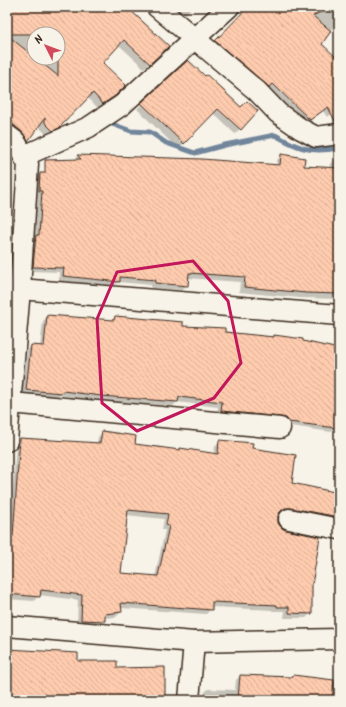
<svg xmlns="http://www.w3.org/2000/svg" width="346" height="707" viewBox="0 0 346 707" font-family="Kalam,sans-serif">
  <style>
    .shadow { fill: #0003; fill-rule: evenodd }
    .lines { fill: none; stroke-linecap: round; stroke-linejoin: round }
    .stream { stroke: #71859b; stroke-width: 5 }
    .building { fill: url(#building-back-hatch); stroke: #3b2a1e; fill-rule: evenodd }
    .minor-casing { stroke: #3b2a1e; stroke-width: 23 }
    .minor { stroke: #f7f3e8; stroke-width: 20 }
    .marked { fill: none; stroke: #c2185b; stroke-width: 3; stroke-linejoin: round }
  </style>
  <defs>
    <pattern id="building-back-hatch" width="6" height="6" patternUnits="userSpaceOnUse"><rect width="6" height="6" fill="#fecbae"/><path d="M-1 5l2 2M0 0l6 6M5-1l2 2" fill="none" stroke="#dbae95"/></pattern>
  </defs>
  <rect width="100%" height="100%" fill="#f7f3e8"/>
  <filter id="ink" filterUnits="userSpaceOnUse"><feTurbulence type="fractalNoise" baseFrequency=".025" numOctaves="2"/><feDisplacementMap in="SourceGraphic" scale="8" xChannelSelector="R" yChannelSelector="G"/><feConvolveMatrix kernelMatrix="1 2 1 2 8 2 1 2 1" color-interpolation-filters="sRGB"/></filter>
  <g filter="url(#ink)">
    <g class="shadow">
      <path d="M 7,7 L 125,7 L 163,51 L 144,68 L 119,45 L 102,63 L 125,85 L 109,101 L 98,108 L 88,98 L 53,133 L 47,135 L 40,128 L 40,123 L 22,145 L 7,128 ZM 34,34 L 58,34 L 58,58 L 34,58 Z"/>
      <polygon points="172,7 192,7 183,17"/>
      <polygon points="250,7 339,7 339,20 320,44 339,62 339,110 327,117 323,111 305,124 268,88 264,91 211,46"/>
      <polygon points="142,104 241,108 257,111 235,134 213,113 178,149 137,109"/>
      <polygon points="282,155 303,167 329,169 330,164 335,159 339,160 339,299 300,298 239,292 240,282 187,278 187,285 182,290 151,288 151,285 119,282 114,286 59,281 59,272 29,271 31,241 34,237 37,195 34,195 35,179 40,174 52,173 74,160 78,156 202,160 276,166 277,160"/>
      <polygon points="7,214 10,215 7,244"/>
      <polygon points="48,316 111,321 115,317 224,332 273,337 274,336 339,350 339,428 335,427 331,432 217,415 218,407 177,402 173,406 96,400 59,395 57,397 22,394 27,350 31,346 40,347 43,321"/>
      <path d="M 103,432 L 134,445 L 178,451 L 180,449 L 214,455 L 215,446 L 220,441 L 251,449 L 290,483 L 339,494 L 339,524 L 286,512 L 278,514 L 277,523 L 311,585 L 311,613 L 306,618 L 284,618 L 285,611 L 272,611 L 272,610 L 211,607 L 211,609 L 206,614 L 121,608 L 121,612 L 116,617 L 104,618 L 104,620 L 99,625 L 77,625 L 78,600 L 39,595 L 34,601 L 7,599 L 7,538 L 9,537 L 16,444 L 21,439 L 97,443 L 98,437 ZM 126,515 L 164,519 L 162,530 L 165,530 L 155,577 L 120,574 Z"/>
      <polygon points="240,676 291,678 293,676 339,682 339,700 204,700 204,693 208,689 235,690 236,680"/>
    </g>
    <g class="lines">
      <path class="stream" d="M 105,124 L 112,124 L 131,131 L 150,132 L 166,143 L 195,153 L 225,145 L 275,135 C 300,149 310,153 339,148"/>
    </g>
    <g class="building">
      <polygon points="7,7 127,7 169,46 150,64 124,40 103,63 126,85 115,96 103,104 93,93 59,128 53,131 45,123 45,118 28,141 22,132 7,119 7,35 58,76 58,34 7,34"/>
      <polygon points="248,7 330,7 313,16 331,31 322,44 339,60 339,123 336,123 328,107 310,120 273,84 269,87 215,41"/>
      <polygon points="188,60 205,76 207,75 241,107 247,101 258,111 241,130 218,109 184,144 141,103"/>
      <polygon points="281,154 305,158 304,166 339,168 339,294 306,293 244,287 245,277 189,273 188,286 155,283 156,280 120,277 120,282 63,276 64,268 33,267 36,235 39,235 42,191 39,191 40,173 45,173 45,160 81,159 77,155 202,159 280,165"/>
      <polygon points="47,315 114,320 115,316 183,322 183,326 225,328 225,332 274,337 274,335 303,339 303,341 339,349 339,418 336,428 289,422 286,418 281,417 221,411 222,402 179,397 178,402 101,396 63,391 62,393 26,390 31,345 44,346"/>
      <path d="M 102,431 L 136,436 L 135,444 L 180,450 L 180,448 L 218,454 L 219,440 L 253,443 L 252,448 L 296,455 L 292,483 L 339,493 L 339,517 L 291,508 L 285,508 L 280,512 L 278,516 L 278,523 L 282,528 L 286,530 L 320,537 L 312,585 L 312,614 L 289,613 L 289,607 L 277,607 L 277,605 L 212,602 L 212,610 L 121,603 L 122,612 L 105,614 L 105,621 L 81,620 L 82,595 L 41,590 L 40,597 L 7,594 L 8,584 L 7,584 L 7,536 L 13,536 L 20,438 L 100,443 ZM 128,510 L 168,514 L 166,525 L 169,526 L 158,576 L 121,573 Z"/>
      <polygon points="7,649 78,653 78,661 117,661 117,668 165,667 165,700 7,700"/>
      <polygon points="240,675 292,677 293,675 334,680 332,700 238,700"/>
    </g>
    <g class="lines">
      <g class="minor-casing">
        <g id="minor">
          <polyline points="157,7 257,91 278,113 301,129 316,137 339,134"/>
          <polyline points="7,135 15,141 28,164 20,289 7,441"/>
          <polyline points="24,156 89,127 122,105 229,7"/>
          <polyline points="7,288 339,315"/>
          <polyline points="11,403 280,428"/>
          <polyline points="289,519 339,529"/>
          <polyline points="7,626 194,642 339,639"/>
          <polyline points="189,700 194,642"/>
        </g>
      </g>
      <use href="#minor" class="minor"/>
    </g>
  </g>
  <path class="marked" d="M 193,261 L 228,301 L 241,363 L 214,398 L 137,431 L 102,403 L 97,319 L 117,272 Z"/>
  <rect width="346" height="707" fill="none" stroke="#f7f3e8" stroke-width="24"/>
  <rect x="12" y="12" width="322" height="683" fill="none" stroke="#3b2a1e" stroke-width="1.5" filter="url(#ink)"/>
  <g transform="translate(46 46) rotate(312)"><circle r="19" fill="#f7f3e8" stroke="#aca397"/>
  <path d="M0-3L7 15L0 10L-7 15Z" fill="#d1495b"/>
  <text y="-6" font-size="11" font-weight="bold" text-anchor="middle" fill="#3b2a1e">N</text>
  </g>
</svg>
